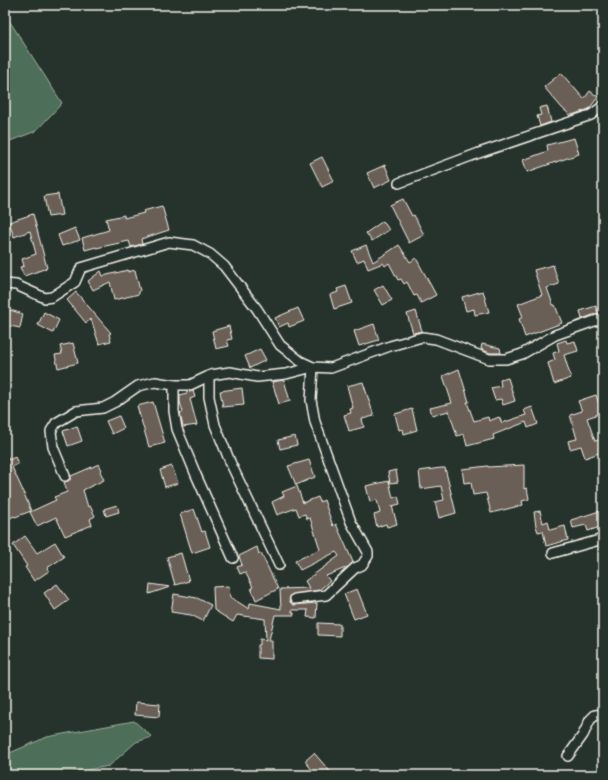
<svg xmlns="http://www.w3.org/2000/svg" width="608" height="780" viewBox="0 0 608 780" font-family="Mynerve,sans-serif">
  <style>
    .green { fill: #4e6e58; stroke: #a1b0a0 }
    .building { fill: #6b5f56; stroke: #f4f1e8 }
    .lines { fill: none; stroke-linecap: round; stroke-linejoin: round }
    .minor-casing { stroke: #f4f1e8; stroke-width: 12 }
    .minor { stroke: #26332d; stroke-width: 9 }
  </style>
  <rect width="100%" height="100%" fill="#26332d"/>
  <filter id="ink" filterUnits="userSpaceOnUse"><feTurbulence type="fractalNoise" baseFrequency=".025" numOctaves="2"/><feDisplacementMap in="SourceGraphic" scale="8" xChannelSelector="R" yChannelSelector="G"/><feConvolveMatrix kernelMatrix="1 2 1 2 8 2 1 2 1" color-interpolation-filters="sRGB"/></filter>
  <g filter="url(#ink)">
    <g class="green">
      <polygon points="5,14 62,103 36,131 5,143"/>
      <polygon points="134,721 152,737 136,742 109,766 71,773 68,775 5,775 5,755 47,737"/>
    </g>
    <g class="building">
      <polygon points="561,73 584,99 590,91 598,97 589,109 572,115 570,115 562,108 544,87"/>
      <polygon points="547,106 551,122 540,126 537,116 541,115 539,108"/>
      <polygon points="574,138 579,154 527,172 523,160 548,151 547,145"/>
      <polygon points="322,157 334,181 322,187 310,163"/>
      <polygon points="385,165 391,180 374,188 367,173"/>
      <polygon points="58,194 62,215 48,217 44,196"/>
      <polygon points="403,199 412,216 414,215 424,235 409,243 390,205"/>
      <polygon points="162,206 169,230 141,239 142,244 131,247 129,241 96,248 96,247 85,250 82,238 109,230 106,219 124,215 124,218 144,213 143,211"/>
      <polygon points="33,214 47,268 24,276 20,267 24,266 22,259 36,254 30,231 14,237 9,222"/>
      <polygon points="383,221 389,230 372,241 366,233"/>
      <polygon points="75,228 80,240 62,246 58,235"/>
      <polygon points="366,245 373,262 399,245 410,262 416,258 436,295 421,303 417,295 414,296 407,282 404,284 401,279 398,280 389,263 385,266 383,263 368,269 364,259 357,262 352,251"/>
      <polygon points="553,265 559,284 547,288 553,305 555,305 562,323 525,337 519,319 523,317 518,304 542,295 534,270"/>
      <polygon points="128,270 128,272 135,270 140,291 139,292 139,294 114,300 110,282 93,290 88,281 101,271 103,276"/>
      <polygon points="383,285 392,300 383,305 374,290"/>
      <polygon points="346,286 352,303 334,309 330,295 338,292 337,289"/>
      <polygon points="483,291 489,312 475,315 474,309 466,311 462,297"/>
      <polygon points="76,292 111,333 109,334 111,341 99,344 91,319 86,323 67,300"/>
      <polygon points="596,306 598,313 582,319 580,311"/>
      <polygon points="298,308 304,321 289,327 288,323 279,327 275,318"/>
      <polygon points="10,310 23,314 20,328 6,325"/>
      <polygon points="416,311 422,331 413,333 407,314"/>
      <polygon points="44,312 59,320 53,333 38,325"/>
      <polygon points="374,324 379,340 359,346 354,331"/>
      <polygon points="229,326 232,339 227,340 229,346 216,349 212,331"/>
      <polygon points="566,340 567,343 575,341 578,351 564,355 571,378 554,384 548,363 555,360 553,353 559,351 557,343"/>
      <polygon points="73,343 78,363 58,368 55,355 62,354 60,346"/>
      <polygon points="482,344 500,348 501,353 490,353 481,349"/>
      <polygon points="260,349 266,360 250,368 245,356"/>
      <polygon points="459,369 469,402 467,402 474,421 488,417 489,421 499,417 502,423 526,415 524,410 532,407 538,424 528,428 526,422 493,435 494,439 467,446 464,434 457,436 449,411 432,415 430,408 452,403 443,376"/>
      <polygon points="508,378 515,401 503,405 501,399 495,400 491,388 501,386 500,380"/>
      <polygon points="284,380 290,401 279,404 272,382"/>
      <polygon points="363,382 374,416 362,419 364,427 349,431 344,415 351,413 350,409 353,408 347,386"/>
      <polygon points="242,388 244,405 223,407 220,391"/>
      <polygon points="193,391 195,397 190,399 197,425 183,427 180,413 183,412 180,402 180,395"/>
      <polygon points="596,395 602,413 587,418 595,441 603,439 603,448 601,448 602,452 585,458 581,446 570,449 568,441 577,439 570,415 582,411 578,401"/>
      <polygon points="153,402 165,443 149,447 137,406"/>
      <polygon points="412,409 417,430 404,434 403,429 399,430 395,414"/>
      <polygon points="119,416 124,428 112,434 106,421"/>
      <polygon points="77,426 82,441 68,446 63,431"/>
      <polygon points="295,436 297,445 280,449 278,440"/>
      <polygon points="5,452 9,460 15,457 18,464 12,467 23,491 31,511 15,517 14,516 5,521"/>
      <polygon points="309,460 315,477 296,485 288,466"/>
      <polygon points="99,464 102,470 100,471 104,480 83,490 88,507 90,506 95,516 90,519 92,525 65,536 56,517 37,526 30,512 56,500 54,497 67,492 64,482 68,481 71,479 71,476"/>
      <polygon points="524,465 524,489 527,488 529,499 522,501 523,505 491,513 486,493 473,495 471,482 464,483 462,469 488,466 488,467"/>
      <polygon points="172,466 178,483 165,487 160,470"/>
      <polygon points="441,468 445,468 456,513 439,518 435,502 444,500 441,486 421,489 419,471"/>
      <polygon points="396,470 398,482 390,483 388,472"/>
      <polygon points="389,481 393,498 398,496 400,504 392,506 397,524 387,527 386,524 377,527 374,515 380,513 377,500 370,502 366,486"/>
      <polygon points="297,486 303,503 318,497 320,502 324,500 333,526 336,524 353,562 348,567 326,576 330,581 319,590 291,595 289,600 293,605 317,603 316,618 307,617 308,610 292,610 292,612 294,613 294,615 275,615 269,640 272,640 272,659 258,658 258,645 260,645 260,639 266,640 265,619 237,615 233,622 214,610 213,587 229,586 230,597 249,609 250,603 281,609 280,589 309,588 305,581 339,556 336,552 300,570 295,561 320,549 310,518 307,519 305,514 299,516 296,508 277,515 272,502 284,496 282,492"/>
      <polygon points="117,505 119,512 106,516 104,509"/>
      <polygon points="194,509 202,532 205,531 210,547 192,553 180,514"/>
      <polygon points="603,510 603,526 588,531 586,525 573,528 571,520"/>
      <polygon points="540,511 543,523 548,521 550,530 565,526 568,540 546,546 543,531 538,532 536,526 534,512"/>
      <polygon points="25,536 37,553 55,542 64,557 47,568 49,571 34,581 25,567 27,566 13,545"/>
      <polygon points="257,547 259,554 261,553 278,589 256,600 251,588 253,587 245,572 240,574 237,567 242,565 239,556"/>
      <polygon points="181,553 189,581 175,585 167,557"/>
      <polygon points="57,584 69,600 55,610 44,593"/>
      <polygon points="150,584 170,587 149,594"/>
      <polygon points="357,589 367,614 354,619 344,594"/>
      <polygon points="174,594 197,598 211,605 203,621 191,615 171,612"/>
      <polygon points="318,623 340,624 340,636 318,635"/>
      <polygon points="136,702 160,704 159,717 135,715"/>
      <polygon points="314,753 333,775 316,775 305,761"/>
    </g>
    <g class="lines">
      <g class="minor-casing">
        <g id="minor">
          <polyline points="399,183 479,153 591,115 603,106"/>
          <polyline points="5,284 16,285 45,298 52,297 75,282 81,268 169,242 193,245 210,254 224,266 257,309 280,345 300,361 313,367 331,368 390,346 422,337 436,339 489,359 506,359 522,354 555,335 603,318"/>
          <polyline points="209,376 209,397 215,425 231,464 279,565"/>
          <polyline points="174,385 174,411 177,429 196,475 233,558"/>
          <polyline points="65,476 53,447 51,431 56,423 76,411 103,408 115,402 138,386 155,382 174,385 190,385 211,375 230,372 257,377 286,374 313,367 311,400 315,422 351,522 368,552 368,556 362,565 355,568 326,595 295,599"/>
          <polyline points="553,553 603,539"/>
          <polyline points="568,756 583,735 590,720 595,715 603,714"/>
        </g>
      </g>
      <use href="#minor" class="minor"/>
    </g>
  </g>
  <rect width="608" height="780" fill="none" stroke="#26332d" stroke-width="20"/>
  <rect x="10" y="10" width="588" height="760" fill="none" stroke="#f4f1e8" stroke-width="1.5" filter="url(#ink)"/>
</svg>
